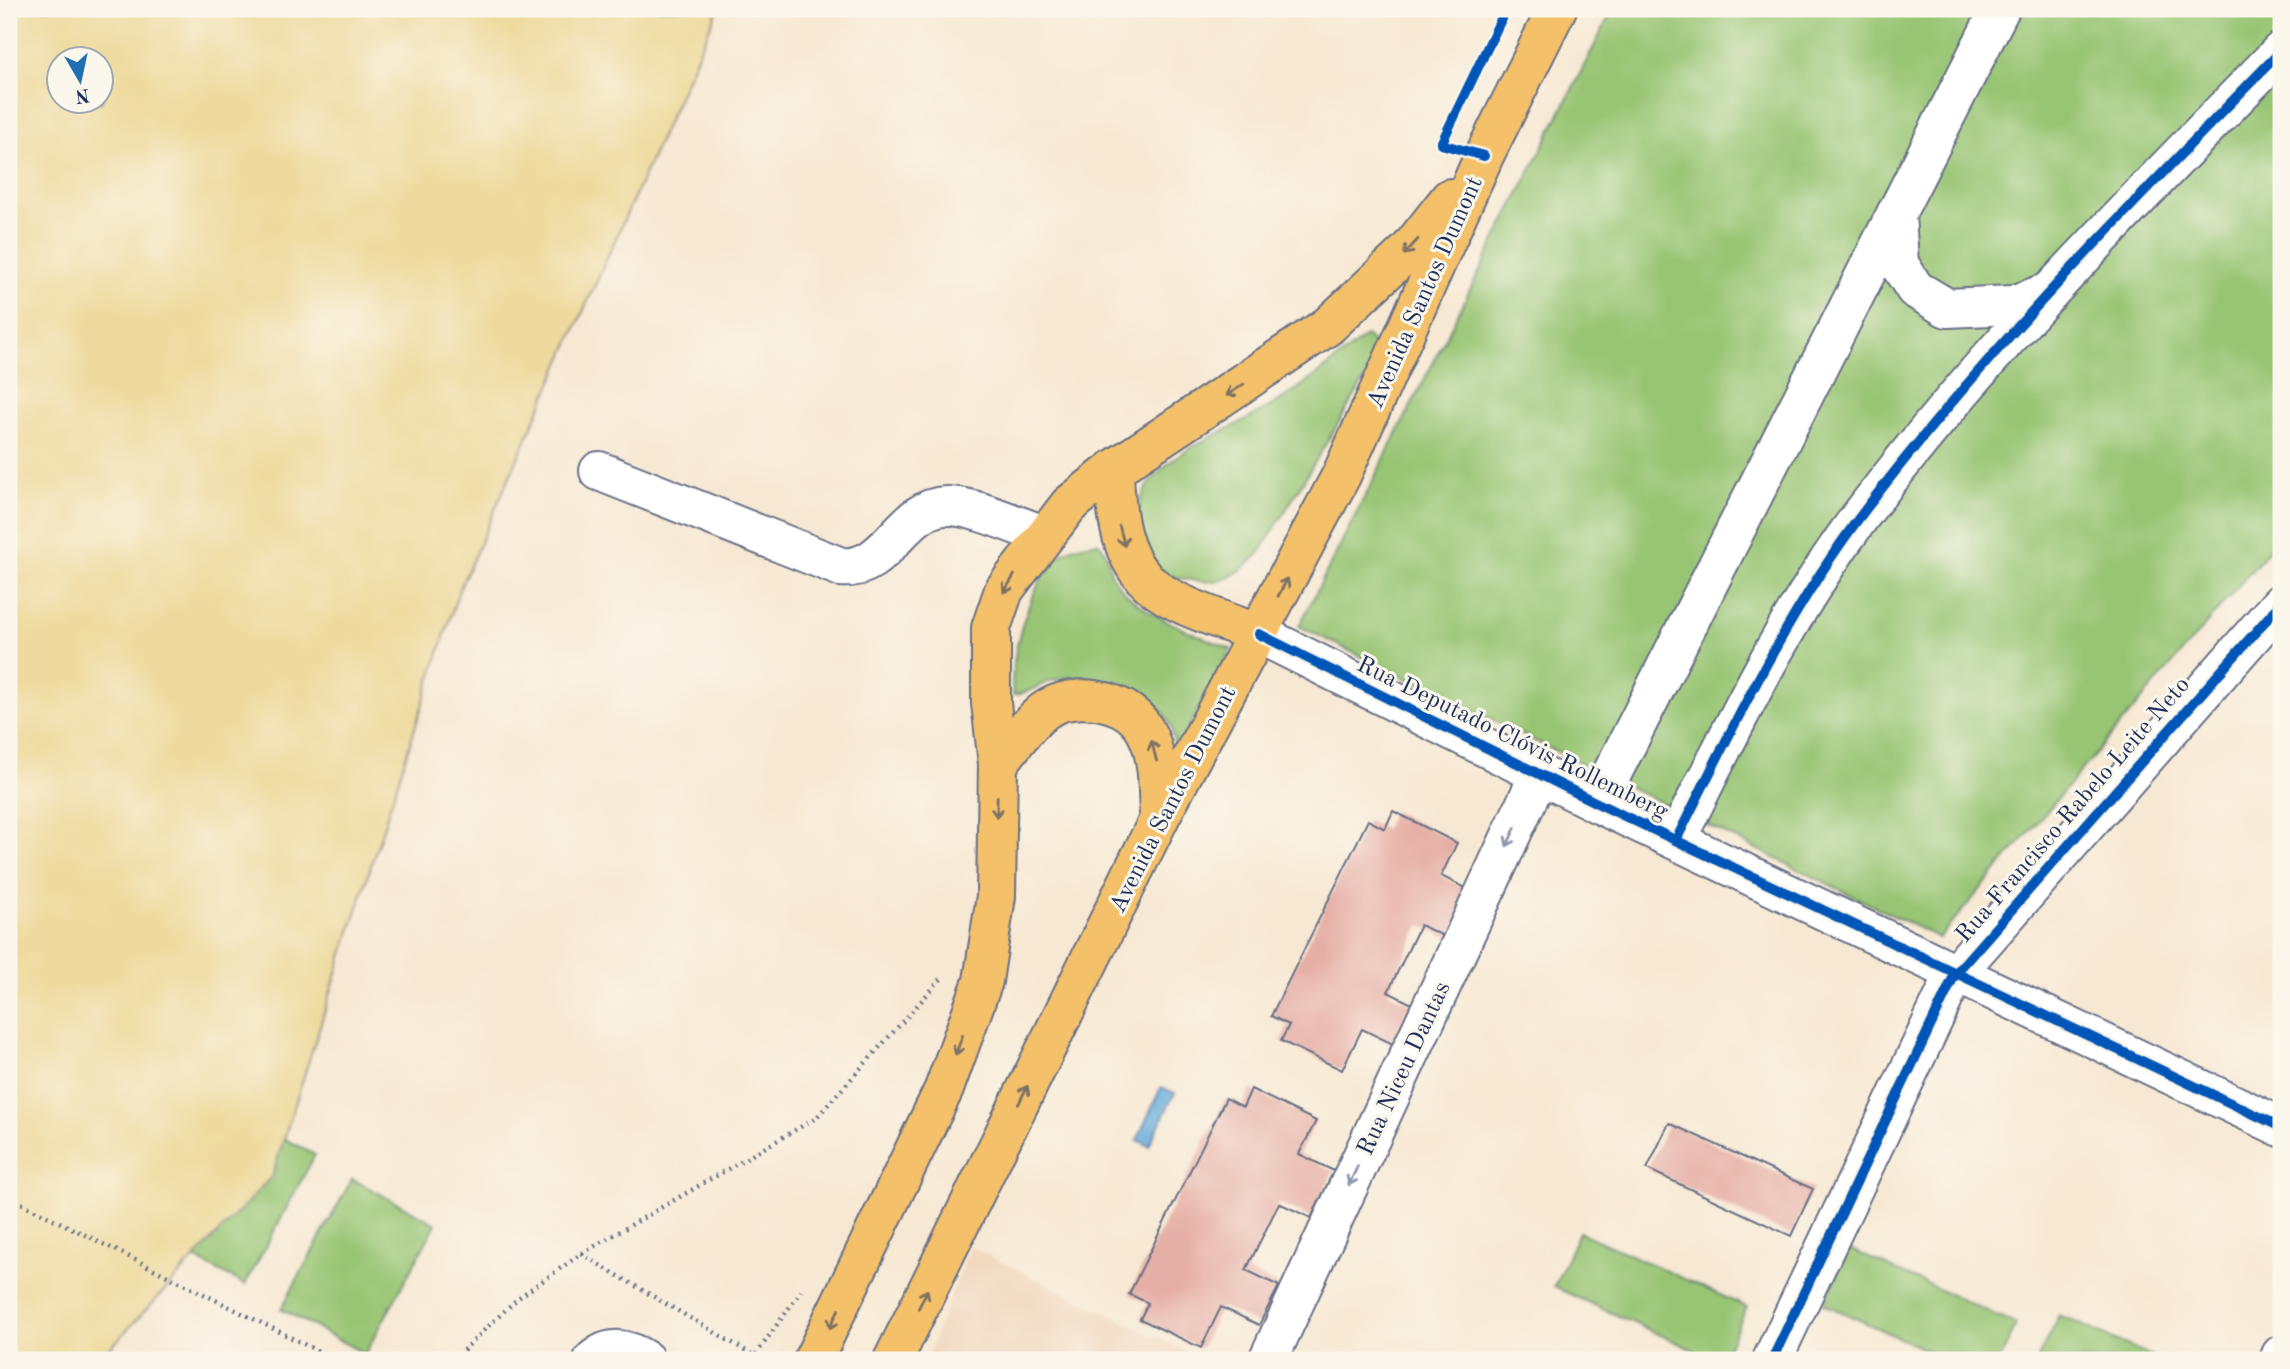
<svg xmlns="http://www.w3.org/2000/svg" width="2290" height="1369" viewBox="0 0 2290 1369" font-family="'Old Standard TT',serif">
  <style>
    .built { fill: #f0d6bc }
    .green { fill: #98c573; stroke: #5a7a68; stroke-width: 2 }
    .sand { fill: #eeda9e; stroke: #84847e; stroke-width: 2; fill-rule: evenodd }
    .water { fill: #62a8d8; stroke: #3e6c9b; stroke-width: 2 }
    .building { fill: #e6afa5 }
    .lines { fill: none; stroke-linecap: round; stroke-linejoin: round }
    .minor-casing { stroke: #687087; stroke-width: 42 }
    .major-casing { stroke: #687087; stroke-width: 42 }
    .path { stroke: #687087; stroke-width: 4.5; stroke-dasharray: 2 5; stroke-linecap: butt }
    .minor { stroke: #fff; stroke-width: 38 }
    .major { stroke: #f4c16a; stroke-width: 38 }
    .cycleway-casing { stroke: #fbf7ec; stroke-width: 15 }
    .cycleway { stroke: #0057b8; stroke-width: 10 }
    .oneway { stroke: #7d7163 }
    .oneway2 { stroke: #8d97ae }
    .labels { text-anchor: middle; stroke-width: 6; stroke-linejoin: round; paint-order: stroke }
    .street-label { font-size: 24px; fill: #1b2f5e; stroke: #fbf7ec }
  </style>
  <rect width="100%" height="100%" fill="#fbf7ec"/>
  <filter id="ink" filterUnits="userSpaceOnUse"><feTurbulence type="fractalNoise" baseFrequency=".0143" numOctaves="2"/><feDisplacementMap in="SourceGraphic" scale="14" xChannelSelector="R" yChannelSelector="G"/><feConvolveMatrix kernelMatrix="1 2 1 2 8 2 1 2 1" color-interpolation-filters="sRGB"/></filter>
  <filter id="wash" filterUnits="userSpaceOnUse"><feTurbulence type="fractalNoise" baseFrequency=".00686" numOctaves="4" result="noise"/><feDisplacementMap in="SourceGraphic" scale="28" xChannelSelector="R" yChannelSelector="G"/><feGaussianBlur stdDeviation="1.57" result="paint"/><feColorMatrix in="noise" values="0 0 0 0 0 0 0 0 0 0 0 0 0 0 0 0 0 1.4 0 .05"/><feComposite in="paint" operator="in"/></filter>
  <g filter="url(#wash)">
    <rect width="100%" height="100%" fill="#f7e8d3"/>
    <polygon class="built" points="970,1247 1204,1360 926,1360"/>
    <g class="green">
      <polygon points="1613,9 2281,9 2281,536 1939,938 1299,626"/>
      <path d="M 1366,336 L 1382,351 L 1261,551 C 1226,589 1211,585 1162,574 C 1156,565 1146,554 1142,543 C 1117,465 1214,440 1262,411 C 1300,390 1332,363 1366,336 Z"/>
      <path d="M 1098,542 C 1114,561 1105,561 1112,575 C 1130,612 1195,633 1231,649 L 1175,752 C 1173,744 1174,733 1170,725 C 1154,686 1096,672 1058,679 C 1042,682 1030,694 1013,695 C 1008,660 1031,576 1062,554 C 1073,546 1085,544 1098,542 Z"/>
      <polygon points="232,1111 315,1155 245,1285 162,1241"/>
      <polygon points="352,1179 436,1224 365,1354 281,1309"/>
      <polygon points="1579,1232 1747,1307 1722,1360 1716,1360 1554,1287"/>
      <polygon points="1849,1249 2016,1324 2000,1360 1948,1360 1824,1304"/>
      <polygon points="2059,1315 2160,1360 2037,1360"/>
    </g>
    <path class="sand" d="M 9,9 L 718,9 L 459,590 L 272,1176 L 99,1360 L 9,1360 ZM 60,60 L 102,60 L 102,102 L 60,102 Z"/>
    <polygon class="water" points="1161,1087 1175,1093 1149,1146 1137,1140"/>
    <g id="blocks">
      <g class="building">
        <polygon points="1393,811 1457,843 1441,876 1476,893 1452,940 1420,925 1388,992 1420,1008 1401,1048 1362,1029 1342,1070 1281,1041 1289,1025 1271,1016 1368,820 1385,829"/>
        <polygon points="1251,1089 1316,1121 1299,1154 1334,1171 1311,1218 1279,1203 1246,1270 1279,1286 1259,1325 1221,1307 1201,1348 1140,1319 1148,1303 1129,1294 1226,1098 1243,1107"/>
        <polygon points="1669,1123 1813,1189 1791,1236 1647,1169"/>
      </g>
    </g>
  </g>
  <g filter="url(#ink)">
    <use href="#blocks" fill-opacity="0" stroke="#687087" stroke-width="2"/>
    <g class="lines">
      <g class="minor-casing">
        <g id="minor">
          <polyline points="1896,214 1899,264 1915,289 1947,308 2013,305 2049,292"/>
          <path d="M 599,471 L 841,567 C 888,572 901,507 946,506 C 973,505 1018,527 1045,535"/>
          <polyline points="1259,634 1597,803 2281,1127"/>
          <polyline points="1597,803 2000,9"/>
          <path d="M 1676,840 C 1733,727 1788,611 1865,510 C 1990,345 2138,199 2281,51"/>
          <path d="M 593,1360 C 610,1345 627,1348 645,1360"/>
          <polyline points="1268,1360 1539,775"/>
          <polyline points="1772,1360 1955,974 2281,603"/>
          <polyline points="2279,1360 2281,1355"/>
        </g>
      </g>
      <g class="major-casing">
        <g id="major">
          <path d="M 1114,469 C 1117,592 1156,595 1259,634"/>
          <path d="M 998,764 C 1012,747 1026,725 1044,711 C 1058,700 1078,698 1095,700 C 1161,709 1157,767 1159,819"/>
          <polyline points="813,1360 944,1089 983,981 996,896 998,764 991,703 991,628 1004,590 1069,505 1114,469 1328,326 1409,250 1450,198"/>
          <polyline points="893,1360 1159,819 1341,476 1484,156 1557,9"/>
        </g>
      </g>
      <g class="path">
        <polyline points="9,1197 336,1360"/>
        <polyline points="581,1254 755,1356"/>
        <polyline points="453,1360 518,1298 581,1254 816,1118 941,979"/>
        <polyline points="752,1360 801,1291"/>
      </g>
      <use href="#minor" class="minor"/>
      <use href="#major" class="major"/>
      <g class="cycleway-casing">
        <g id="cycleway">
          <polyline points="1484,156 1441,144 1506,9"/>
          <polyline points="1259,634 1597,803 2281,1127"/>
          <path d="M 1676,840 C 1733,727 1788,611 1865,510 C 1990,345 2138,199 2281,51"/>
          <polyline points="1772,1360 1955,974 2281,603"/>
        </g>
      </g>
      <use href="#cycleway" class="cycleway"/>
    </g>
    <defs><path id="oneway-shaft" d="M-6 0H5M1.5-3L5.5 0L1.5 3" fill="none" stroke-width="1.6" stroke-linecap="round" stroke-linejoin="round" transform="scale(1.75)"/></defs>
    <g class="oneway">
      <use href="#oneway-shaft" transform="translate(1411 247) rotate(132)"/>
      <use href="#oneway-shaft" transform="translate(1235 390) rotate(146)"/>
      <use href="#oneway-shaft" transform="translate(1122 536) rotate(74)"/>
      <use href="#oneway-shaft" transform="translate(1009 584) rotate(122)"/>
      <use href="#oneway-shaft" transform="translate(1283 587) rotate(-62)"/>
      <use href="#oneway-shaft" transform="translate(1154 751) rotate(-104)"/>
      <use href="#oneway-shaft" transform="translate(997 807) rotate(91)"/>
      <use href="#oneway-shaft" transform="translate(959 1045) rotate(110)"/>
      <use href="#oneway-shaft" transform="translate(1023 1095) rotate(-64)"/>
      <use href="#oneway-shaft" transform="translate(923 1299) rotate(-64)"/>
      <use href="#oneway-shaft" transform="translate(834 1319) rotate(116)"/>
    </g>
    <g class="oneway2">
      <use href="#oneway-shaft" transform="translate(1511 837) rotate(115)"/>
      <use href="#oneway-shaft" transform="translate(1353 1176) rotate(115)"/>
    </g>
  </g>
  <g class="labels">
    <g class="street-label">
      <text transform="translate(1424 292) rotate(-66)" y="8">Avenida Santos Dumont</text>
      <text transform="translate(1513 737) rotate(26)" y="8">Rua Deputado Clóvis Rollemberg</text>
      <text transform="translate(1172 799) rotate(-63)" y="8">Avenida Santos Dumont</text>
      <text transform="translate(2072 809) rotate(-49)" y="8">Rua Francisco Rabelo Leite Neto</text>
      <text transform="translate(1403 1068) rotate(-65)" y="8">Rua Niceu Dantas</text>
    </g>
  </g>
  <rect width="2290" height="1369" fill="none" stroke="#fbf7ec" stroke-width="35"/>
  <g transform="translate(80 80) rotate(171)"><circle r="33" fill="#fbf7ec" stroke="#a1a7b3" stroke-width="2"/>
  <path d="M0-5L12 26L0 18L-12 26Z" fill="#1f6fb2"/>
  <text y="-10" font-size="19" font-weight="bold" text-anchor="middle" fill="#1b2f5e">N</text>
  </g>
</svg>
